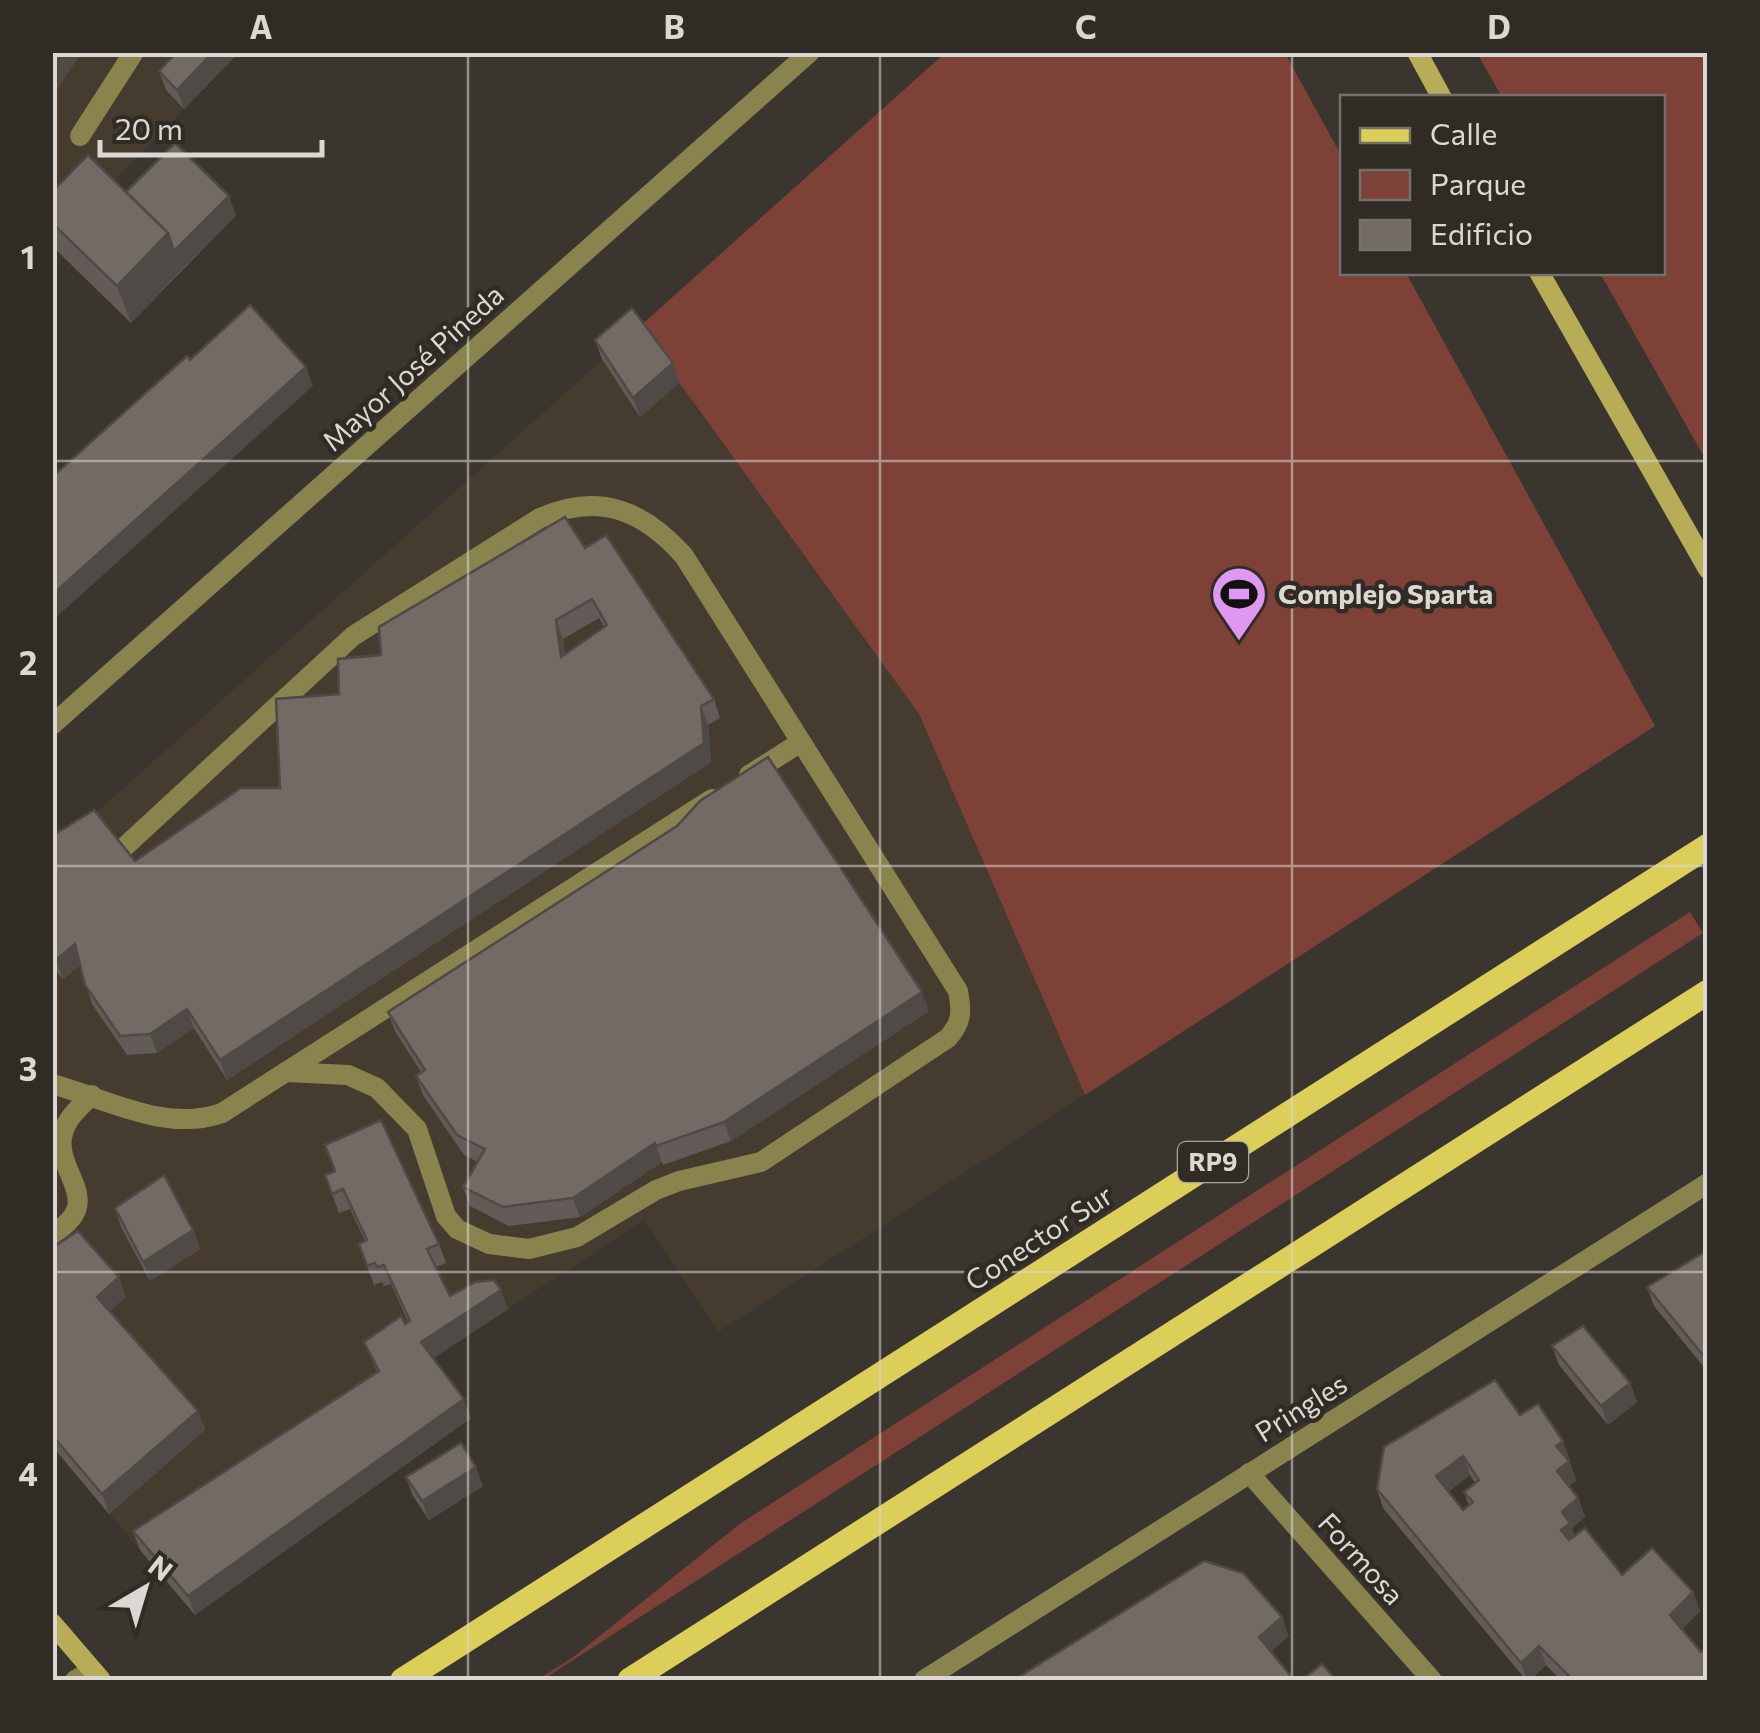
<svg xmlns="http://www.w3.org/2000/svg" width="1760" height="1733" viewBox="0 0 1760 1733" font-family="Commissioner,sans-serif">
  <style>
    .built { fill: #453c2f }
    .green { fill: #7d4137 }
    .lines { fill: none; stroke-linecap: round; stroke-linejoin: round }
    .lane { stroke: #89834e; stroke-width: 20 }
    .street { stroke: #89834e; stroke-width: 20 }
    .secondary { stroke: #b7ad56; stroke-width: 20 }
    .primary { stroke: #dbce59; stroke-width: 25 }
    .wall { fill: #635b57; fill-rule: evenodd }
    .shaded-wall { fill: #504a47 }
    .building { fill: #736a65; stroke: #504a47; stroke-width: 2.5; fill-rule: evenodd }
    .grid { fill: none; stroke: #dbd8d3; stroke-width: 2.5; stroke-opacity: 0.55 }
    .labels { text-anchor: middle; stroke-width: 9; stroke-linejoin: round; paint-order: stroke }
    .shield { fill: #302b24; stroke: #a8a49e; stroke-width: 2.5 }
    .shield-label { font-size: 25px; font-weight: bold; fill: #dbd8d3 }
    .street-label { font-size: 28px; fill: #dbd8d3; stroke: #302b24 }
    .poi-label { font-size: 28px; font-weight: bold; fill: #dbd8d3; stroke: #302b24; text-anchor: start }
    .neatline { fill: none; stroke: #dbd8d3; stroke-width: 4 }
    .grid-label { font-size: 32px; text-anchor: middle; font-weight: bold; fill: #dbd8d3 }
  </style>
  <rect width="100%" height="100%" fill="#3a352e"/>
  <g class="built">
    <polygon points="53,53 239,53 53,243"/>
    <polygon points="639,327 919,714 1085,1095 718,1332 644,1220 140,1550 53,1446 52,852"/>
  </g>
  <g class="green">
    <polygon points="945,53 1285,53 1342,157 1342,272 1406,273 1655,726 1085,1095 919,714 639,327"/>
    <polygon points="1477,53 1707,53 1707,462 1600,273 1662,272 1662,98 1502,97"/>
    <polygon points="1690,912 1703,933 542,1680 537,1680 572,1658 741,1523"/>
  </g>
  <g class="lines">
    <g class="lane">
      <polyline points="80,136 134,52"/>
      <polyline points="749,775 801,742"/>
      <path d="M 106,864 L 353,636 L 540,518 C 599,492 643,510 684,556 L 958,991 C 962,1012 962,1022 948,1038 L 761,1162 L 679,1181 L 656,1190 L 577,1237 L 529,1249 L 489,1244 L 457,1229 L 446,1216 L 417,1129 L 377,1088 L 348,1075 L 286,1072"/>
      <path d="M 52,1084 C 107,1099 166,1133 222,1113 L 712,799"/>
      <path d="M 52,1234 C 109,1201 52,1172 63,1133 C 67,1117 81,1106 92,1095"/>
    </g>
    <g class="street">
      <polyline points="52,725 810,52"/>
      <polyline points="1249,1473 1432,1680"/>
      <polyline points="75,1680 92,1670"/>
      <polyline points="924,1680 1708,1183"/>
    </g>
    <g class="secondary">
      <polyline points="1417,52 1442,98"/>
      <polyline points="1539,272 1708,569"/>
      <polyline points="52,1623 101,1680"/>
    </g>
    <g class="primary">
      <polyline points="403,1680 1708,846"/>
      <polyline points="630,1680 1708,992"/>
    </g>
  </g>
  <g class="wall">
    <polygon points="172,52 239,52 184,109 166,90 159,71 174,55"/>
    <polygon points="52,192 126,192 236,215 131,323 52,246"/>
    <polygon points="595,340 673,363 680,382 640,417 602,359"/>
    <path d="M 585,548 L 714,699 L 720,718 L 708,725 L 711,762 L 227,1080 L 194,1028 L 157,1053 L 127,1055 L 92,1004 L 80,965 L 63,979 L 52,967 L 52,836 L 135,861 L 280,788 L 339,694 L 381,655 ZM 599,618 L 604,627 L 565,654 L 563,639 Z"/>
    <polygon points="929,1011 731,1141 663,1165 662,1162 580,1217 509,1226 470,1206 463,1187 478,1162 464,1155 423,1095 416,1076 421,1072 395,1031 388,1012"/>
    <polygon points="325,1145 439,1244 446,1263 436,1267 450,1296 508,1309 433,1358 471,1418 195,1615 140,1550 133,1531 377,1372 364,1342 408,1322 391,1284 384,1286 382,1282 374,1285 359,1244 365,1241 350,1209 339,1213 325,1175 334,1171"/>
    <polygon points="115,1208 193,1230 200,1249 150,1281 121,1227"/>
    <polygon points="52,1248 126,1296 109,1312 198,1411 205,1430 109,1514 52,1446"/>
    <polygon points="1708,1250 1708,1372 1654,1306 1647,1287"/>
    <polygon points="1552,1346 1630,1383 1637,1402 1608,1425 1559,1365"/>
    <path d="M 1520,1415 L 1570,1460 L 1569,1461 L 1576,1480 L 1569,1486 L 1578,1498 L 1585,1517 L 1572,1528 L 1575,1536 L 1622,1575 L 1693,1592 L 1700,1611 L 1682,1629 L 1708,1680 L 1561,1680 L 1546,1665 L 1530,1680 L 1526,1680 L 1383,1508 L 1377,1489 ZM 1470,1475 L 1475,1483 L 1464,1492 L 1469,1505 L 1463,1510 L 1448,1492 Z"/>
    <polygon points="406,1477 483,1486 429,1520 413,1496"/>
  </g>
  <g class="shaded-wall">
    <polygon points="62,52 82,52 52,97 52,68"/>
    <polygon points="213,52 239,52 184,109 177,90"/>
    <polygon points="229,196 236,215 181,270 174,251"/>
    <polygon points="168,233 181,270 131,323 117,286"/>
    <polygon points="673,363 680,382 640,417 633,398"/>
    <polygon points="306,367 313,386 52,621 52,595"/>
    <polygon points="556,620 563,639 568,676 561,657"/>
    <polygon points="701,706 708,725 711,762 227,1080 220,1060"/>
    <polygon points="75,944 82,963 63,979 56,960"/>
    <polygon points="922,992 929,1011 731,1141 724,1122"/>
    <polygon points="187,1009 194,1028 157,1053 150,1034"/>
    <polygon points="655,1143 662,1162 580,1217 573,1198"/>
    <polygon points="193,1230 200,1249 150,1281 143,1262"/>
    <polygon points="119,1277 126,1296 104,1317 97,1297"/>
    <polygon points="501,1290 508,1309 428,1362 421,1342"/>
    <polygon points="1630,1383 1637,1402 1608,1425 1601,1406"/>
    <polygon points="464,1399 471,1418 195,1615 188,1596"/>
    <polygon points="198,1411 205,1430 109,1514 102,1494"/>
    <polygon points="1563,1441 1570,1460 1563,1465 1556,1446"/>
    <polygon points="1463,1456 1470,1475 1443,1495 1436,1476"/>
    <polygon points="1569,1461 1576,1480 1564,1490 1557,1471"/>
    <polygon points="476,1467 483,1486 429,1520 422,1501"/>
    <polygon points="1578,1498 1585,1517 1572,1528 1577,1542 1568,1549 1561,1530 1562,1512"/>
    <polygon points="1693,1592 1700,1611 1677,1634 1670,1615"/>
    <polygon points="1282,1617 1289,1636 1266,1656 1259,1637"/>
    <polygon points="1539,1646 1546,1665 1530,1680 1527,1680 1521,1663"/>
  </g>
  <g class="building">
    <polygon points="52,52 62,52 52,68"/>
    <polygon points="177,52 213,52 177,90 159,71"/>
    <polygon points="175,143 229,196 174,251 168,233 126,192"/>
    <polygon points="88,155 168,233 117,286 52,223 52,192"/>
    <polygon points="250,305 306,367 52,595 52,477 187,356 190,360"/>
    <polygon points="632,308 673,363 633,398 595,340"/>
    <path d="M 565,517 L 585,548 L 606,535 L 714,699 L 701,706 L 704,743 L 220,1060 L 187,1009 L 150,1034 L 120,1036 L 85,985 L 75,944 L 56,960 L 52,956 L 52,836 L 94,810 L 135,861 L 241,788 L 280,788 L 276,699 L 339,694 L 338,659 L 381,655 L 379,627 ZM 592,599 L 607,625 L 561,657 L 556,620 Z"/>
    <polygon points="768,757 922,992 724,1122 656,1146 655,1143 573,1198 503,1207 463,1187 485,1149 457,1135 416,1076 425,1070 388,1012 677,826 700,801"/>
    <polygon points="381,1120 439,1244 427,1249 450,1296 475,1282 494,1280 501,1290 421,1342 464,1399 188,1596 133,1531 379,1371 364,1342 401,1316 405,1324 410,1321 384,1265 377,1267 375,1263 367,1266 359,1244 367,1240 343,1189 332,1194 325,1175 335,1171 325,1145"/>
    <polygon points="164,1175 193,1230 143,1262 115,1208"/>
    <polygon points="78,1231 119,1277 97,1297 198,1411 102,1494 52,1435 52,1248"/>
    <polygon points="1708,1250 1708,1361 1647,1287"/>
    <polygon points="1583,1326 1630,1383 1601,1406 1552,1346"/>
    <path d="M 1495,1380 L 1520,1415 L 1538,1404 L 1563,1441 L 1556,1446 L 1569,1461 L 1557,1471 L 1578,1498 L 1562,1512 L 1570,1523 L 1561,1530 L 1569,1540 L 1585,1528 L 1622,1575 L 1652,1548 L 1693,1592 L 1670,1615 L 1701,1652 L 1708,1647 L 1708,1680 L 1602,1680 L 1600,1678 L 1598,1680 L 1573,1680 L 1539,1646 L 1521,1663 L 1377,1489 L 1384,1447 ZM 1463,1456 L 1479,1480 L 1464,1492 L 1473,1502 L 1463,1510 L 1436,1476 Z"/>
    <polygon points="461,1443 476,1467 422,1501 406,1477"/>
    <polygon points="1204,1561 1243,1573 1282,1617 1259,1637 1294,1680 1014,1680"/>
    <polygon points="1322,1664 1336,1680 1302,1680"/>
  </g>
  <path class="grid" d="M 468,52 L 468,1680M 880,52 L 880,1680M 1292,52 L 1292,1680M 52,461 L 1708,461M 52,866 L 1708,866M 52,1272 L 1708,1272"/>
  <defs>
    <g id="stadium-pin" transform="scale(2.875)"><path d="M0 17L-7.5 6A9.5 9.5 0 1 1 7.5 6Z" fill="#de98f2" stroke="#302b24"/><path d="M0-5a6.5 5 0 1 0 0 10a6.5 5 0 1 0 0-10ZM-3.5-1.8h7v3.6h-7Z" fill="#111"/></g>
  </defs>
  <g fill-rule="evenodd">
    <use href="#stadium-pin" x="1239" y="594"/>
  </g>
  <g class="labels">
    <rect class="shield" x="1178" y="1142" width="70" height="40" rx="8"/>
    <g class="shield-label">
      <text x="1213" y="1171">RP9</text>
    </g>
    <g class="street-label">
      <text transform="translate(413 368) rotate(-42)" y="10">Mayor José Pineda</text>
      <text transform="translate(1039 1238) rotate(-33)" y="10">Conector Sur</text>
      <text transform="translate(1301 1408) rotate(-32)" y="10">Pringles</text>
      <text transform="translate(1361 1559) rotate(48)" y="10">Formosa</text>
    </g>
    <g class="poi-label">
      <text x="1278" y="604">Complejo Sparta</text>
    </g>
  </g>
  <rect width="1760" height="1733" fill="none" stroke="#302b24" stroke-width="110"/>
  <rect x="1340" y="95" width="325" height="180" fill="#302b24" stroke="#74706a" stroke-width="2.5"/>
  <rect x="1360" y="128" width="50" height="15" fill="#dbce59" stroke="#74706a" stroke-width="2.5"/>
  <text x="1430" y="145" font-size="30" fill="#dbd8d3">Calle</text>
  <rect x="1360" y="170" width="50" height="30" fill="#7d4137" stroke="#74706a" stroke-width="2.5"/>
  <text x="1430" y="195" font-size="30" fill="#dbd8d3">Parque</text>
  <rect x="1360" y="220" width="50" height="30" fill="#736a65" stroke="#74706a" stroke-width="2.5"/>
  <text x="1430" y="245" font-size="30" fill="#dbd8d3">Edificio</text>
  <g transform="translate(145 1588) rotate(38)" stroke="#302b24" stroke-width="8" paint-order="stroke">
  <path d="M0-8L18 38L0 25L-18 38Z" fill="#dbd8d3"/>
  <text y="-15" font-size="28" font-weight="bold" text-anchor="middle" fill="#dbd8d3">N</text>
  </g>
  <path d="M100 140v15h222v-15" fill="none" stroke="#dbd8d3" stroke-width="5"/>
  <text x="115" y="140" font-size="30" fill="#dbd8d3" stroke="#302b24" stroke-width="8" paint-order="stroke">20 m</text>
  <rect x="55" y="55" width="1650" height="1623" class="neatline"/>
  <g class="grid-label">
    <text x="261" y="39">A</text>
    <text x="674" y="39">B</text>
    <text x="1086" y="39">C</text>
    <text x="1499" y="39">D</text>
    <text x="28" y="269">1</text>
    <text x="28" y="675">2</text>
    <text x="28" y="1081">3</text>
    <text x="28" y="1486">4</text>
  </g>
</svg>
